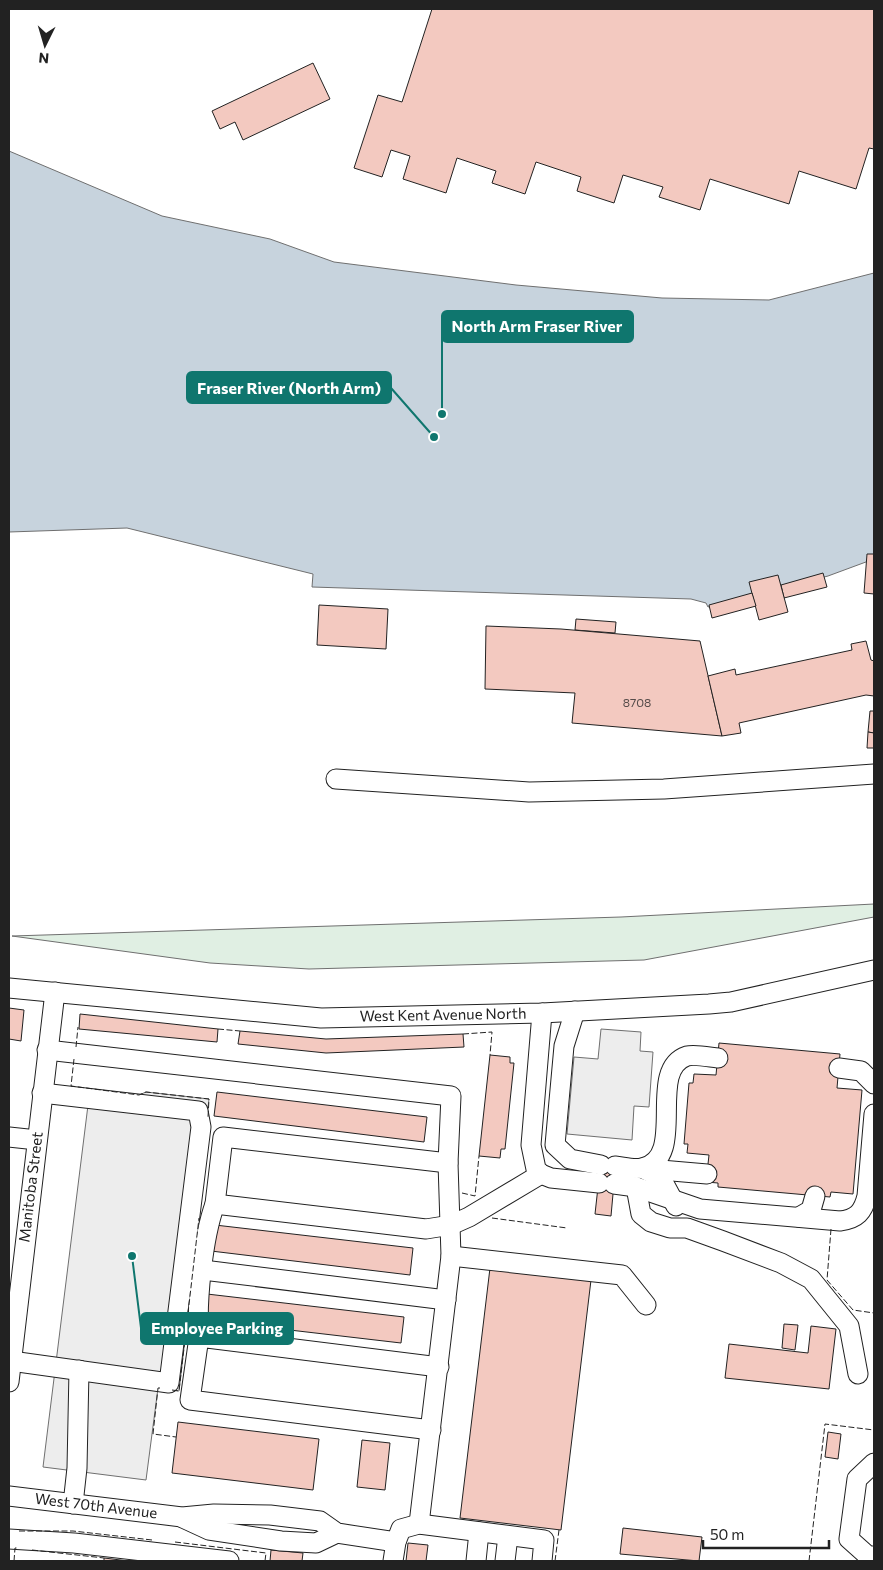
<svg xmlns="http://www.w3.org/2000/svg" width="883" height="1570" viewBox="0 0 883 1570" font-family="Commissioner,sans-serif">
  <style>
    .green { fill: #e0efe3; stroke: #6f6f6f }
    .parking { fill: #ededed; stroke: #6f6f6f }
    .water { fill: #c7d3dd; stroke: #6f6f6f }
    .building { fill: #f3c9c0; stroke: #222 }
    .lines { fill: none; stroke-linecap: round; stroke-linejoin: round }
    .minor-casing { stroke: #222; stroke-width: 21 }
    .minor { stroke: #fff; stroke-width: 19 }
    .fence { stroke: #222; stroke-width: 1; stroke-dasharray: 6 2.5; stroke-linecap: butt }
    .labels { text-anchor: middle; stroke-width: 4; stroke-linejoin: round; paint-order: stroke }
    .number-label { font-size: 12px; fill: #564c4a }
    .street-label { font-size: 15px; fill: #222; stroke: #fff }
    .leader { fill: none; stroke: #0f766e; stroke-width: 2 }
    .callout-dot { fill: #0f766e; stroke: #fff; stroke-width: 2 }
    .callout { fill: #0f766e; stroke: #0f766e; stroke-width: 2 }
    .callout-label { font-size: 16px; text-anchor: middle; font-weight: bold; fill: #fff }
  </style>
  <rect width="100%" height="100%" fill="#fff"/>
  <polygon class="green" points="874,904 874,917 644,960 309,969 210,963 12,936 621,917"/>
  <g class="parking">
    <polygon points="601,1029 641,1032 640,1051 653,1052 649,1107 634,1106 632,1140 567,1134 574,1057 598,1059"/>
    <polygon points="90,1089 139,1095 146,1092 209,1099 207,1116 210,1124 179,1391 158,1388 146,1480 43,1467"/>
  </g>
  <polygon class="water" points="9,151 162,216 270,239 334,262 516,285 662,298 769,300 874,273 874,559 828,576 708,607 706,603 691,599 312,587 313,574 127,528 9,532"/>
  <g class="building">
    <polygon points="432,9 874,9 874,149 869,148 856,189 799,171 789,204 710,179 700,210 659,197 663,187 623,175 614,203 577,191 581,177 536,162 525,194 492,183 496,171 457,158 446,193 403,179 410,156 391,150 382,177 354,168 378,95 402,102"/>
    <polygon points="313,63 330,99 243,140 235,122 220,129 212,111"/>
    <polygon points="867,554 874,554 874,594 864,593"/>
    <polygon points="823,573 827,587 784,598 781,585"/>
    <polygon points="778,575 788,612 759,620 749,582"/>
    <polygon points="752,593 756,606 712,618 709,605"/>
    <polygon points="319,605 388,609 386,649 317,645"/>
    <polygon points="576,619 616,622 615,633 575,630"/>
    <polygon points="486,626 561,629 700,641 722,736 572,723 575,693 485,689"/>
    <polygon points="866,641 871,660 874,661 874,696 866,695 739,723 741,733 722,736 708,676 735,669 736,675 852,650 851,644"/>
    <polygon points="870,711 874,711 874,733 868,732"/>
    <polygon points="868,732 874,733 874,748 867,748"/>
    <polygon points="9,1008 24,1010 21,1041 9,1039"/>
    <polygon points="80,1014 218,1029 217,1042 79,1029"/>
    <polygon points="240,1031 326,1039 463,1034 464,1047 326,1053 238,1044"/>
    <polygon points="719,1043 840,1054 837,1088 862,1090 853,1194 831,1192 830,1197 718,1187 718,1183 706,1182 709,1155 687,1153 688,1144 684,1144 689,1083 693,1083 694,1074 716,1075"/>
    <polygon points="490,1055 510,1057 510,1063 514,1063 505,1149 501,1149 500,1158 479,1156"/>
    <polygon points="217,1092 427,1117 424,1142 214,1116"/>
    <polygon points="601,1160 616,1161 611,1216 595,1214"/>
    <polygon points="215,1225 413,1248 410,1275 211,1251"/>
    <polygon points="490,1268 591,1280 561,1530 460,1518"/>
    <polygon points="207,1294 404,1317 401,1343 204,1320"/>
    <polygon points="784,1324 798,1325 795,1350 782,1348"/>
    <polygon points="811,1326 836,1329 829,1389 725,1378 729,1344 808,1353"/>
    <polygon points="178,1422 319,1439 313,1490 172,1473"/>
    <polygon points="828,1432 841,1434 838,1459 825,1457"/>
    <polygon points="362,1440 390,1443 385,1490 357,1487"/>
    <polygon points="623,1528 702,1537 699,1561 620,1554"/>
    <polygon points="408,1543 428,1545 426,1561 406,1561"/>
    <polygon points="271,1550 303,1553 302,1561 270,1561"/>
    <polygon points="104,1558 129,1561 104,1561"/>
  </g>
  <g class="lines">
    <g class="minor-casing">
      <g id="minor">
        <polyline points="336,779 529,792 664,789 874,774"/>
        <polyline points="9,988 321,1018 542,1013 709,1004 731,1002 874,970"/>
        <polyline points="575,1011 564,1046 555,1145 570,1159 601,1165"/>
        <polyline points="542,1013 531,1145 536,1169 541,1174 551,1178 599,1183"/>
        <polyline points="47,1050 451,1096 448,1163 451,1256 419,1524"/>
        <polyline points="839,1068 861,1071 874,1084"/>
        <polyline points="9,1137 37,1140"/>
        <polyline points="448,1163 223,1137 215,1204 426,1229 451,1225 469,1217 541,1174"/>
        <path d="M 615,1166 C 624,1167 634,1170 642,1168 C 689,1158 645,1070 687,1056 C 695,1054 709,1057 718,1058"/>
        <polyline points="642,1168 661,1178 676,1206"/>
        <polyline points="649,1169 707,1174"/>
        <path d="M 614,1184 L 636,1187 L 700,1209 L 840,1221 C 857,1219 863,1212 867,1196 L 874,1114"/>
        <polyline points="636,1187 641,1214 651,1222 670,1228 687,1228 723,1241 781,1263 811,1279 849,1326 858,1374"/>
        <polyline points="799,1217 811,1210 815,1196"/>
        <polyline points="451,1256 622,1275 646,1305"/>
        <polyline points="203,1270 446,1300"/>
        <path d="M 199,1337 C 196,1302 203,1237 215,1204"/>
        <polyline points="11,1361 169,1383 201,1127 198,1111 42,1093"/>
        <polyline points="9,1382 55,992"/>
        <polyline points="431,1430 190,1400 199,1337 439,1367"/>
        <polyline points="874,1463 857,1479 849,1539 868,1556 874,1556"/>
        <polyline points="9,1496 182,1517 214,1514 270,1515 320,1521 337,1533 396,1542"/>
        <polyline points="73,1504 77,1468 79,1370"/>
        <polyline points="183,1518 209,1530 281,1541 316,1543 337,1533"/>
        <polyline points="9,1539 74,1543 229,1561"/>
        <polyline points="393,1561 396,1542 401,1529 419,1524 544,1540 542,1561"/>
        <polyline points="476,1561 479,1532"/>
        <polyline points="505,1561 508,1536"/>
      </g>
    </g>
    <use href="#minor" class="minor"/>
    <g class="fence">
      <polyline points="218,1029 240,1031"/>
      <polyline points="463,1034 492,1032 490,1055"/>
      <polyline points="76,1047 78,1027"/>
      <polyline points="74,1059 71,1086 139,1095 146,1092 209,1099 208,1117"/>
      <polyline points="462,1193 475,1196 479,1156"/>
      <polyline points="492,1218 567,1228"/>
      <polyline points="831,1229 827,1280 853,1310 874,1313"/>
      <polyline points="160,1388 158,1388 153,1434 176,1437"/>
      <polyline points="172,1390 179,1391 199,1218"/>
      <polyline points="19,1531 73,1531 152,1540"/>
      <polyline points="175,1542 266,1553 265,1561"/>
      <polyline points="32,1550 104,1558"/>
      <polyline points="14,1561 15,1548 18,1548"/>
      <polyline points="555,1561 559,1530"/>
      <polyline points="809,1561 825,1424 874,1430"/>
    </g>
  </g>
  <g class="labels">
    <g class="number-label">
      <text x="637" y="707">8708</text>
    </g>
    <g class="street-label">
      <text transform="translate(443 1015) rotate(-1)" y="5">West Kent Avenue North</text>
      <text transform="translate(31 1187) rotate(-83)" y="5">Manitoba Street</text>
      <text transform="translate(96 1506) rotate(7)" y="5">West 70th Avenue</text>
    </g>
  </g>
  <path class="leader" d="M442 414L442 327M434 437L391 388M132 1256L141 1328"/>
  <g class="callout-dot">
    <circle cx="442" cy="414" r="5"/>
    <circle cx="434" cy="437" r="5"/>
    <circle cx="132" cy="1256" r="5"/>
  </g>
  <g class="callout">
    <rect x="442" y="311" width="191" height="31" rx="5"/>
    <rect x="187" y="372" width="204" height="31" rx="5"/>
    <rect x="141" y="1313" width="152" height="31" rx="5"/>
  </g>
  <g class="callout-label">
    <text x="537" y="332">North Arm Fraser River</text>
    <text x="289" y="394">Fraser River (North Arm)</text>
    <text x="217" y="1334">Employee Parking</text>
  </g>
  <rect width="883" height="1570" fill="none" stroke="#222222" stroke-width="20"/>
  <g transform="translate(45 45) rotate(185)" stroke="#ffffff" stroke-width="4" paint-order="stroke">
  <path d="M0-4L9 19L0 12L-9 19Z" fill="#222222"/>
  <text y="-8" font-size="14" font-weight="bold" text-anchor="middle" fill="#222222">N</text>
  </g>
  <path d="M703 1540v8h126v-8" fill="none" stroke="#222222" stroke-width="2.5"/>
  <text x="710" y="1540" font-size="15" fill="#222222" stroke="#ffffff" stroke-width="4" paint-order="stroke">50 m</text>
</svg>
